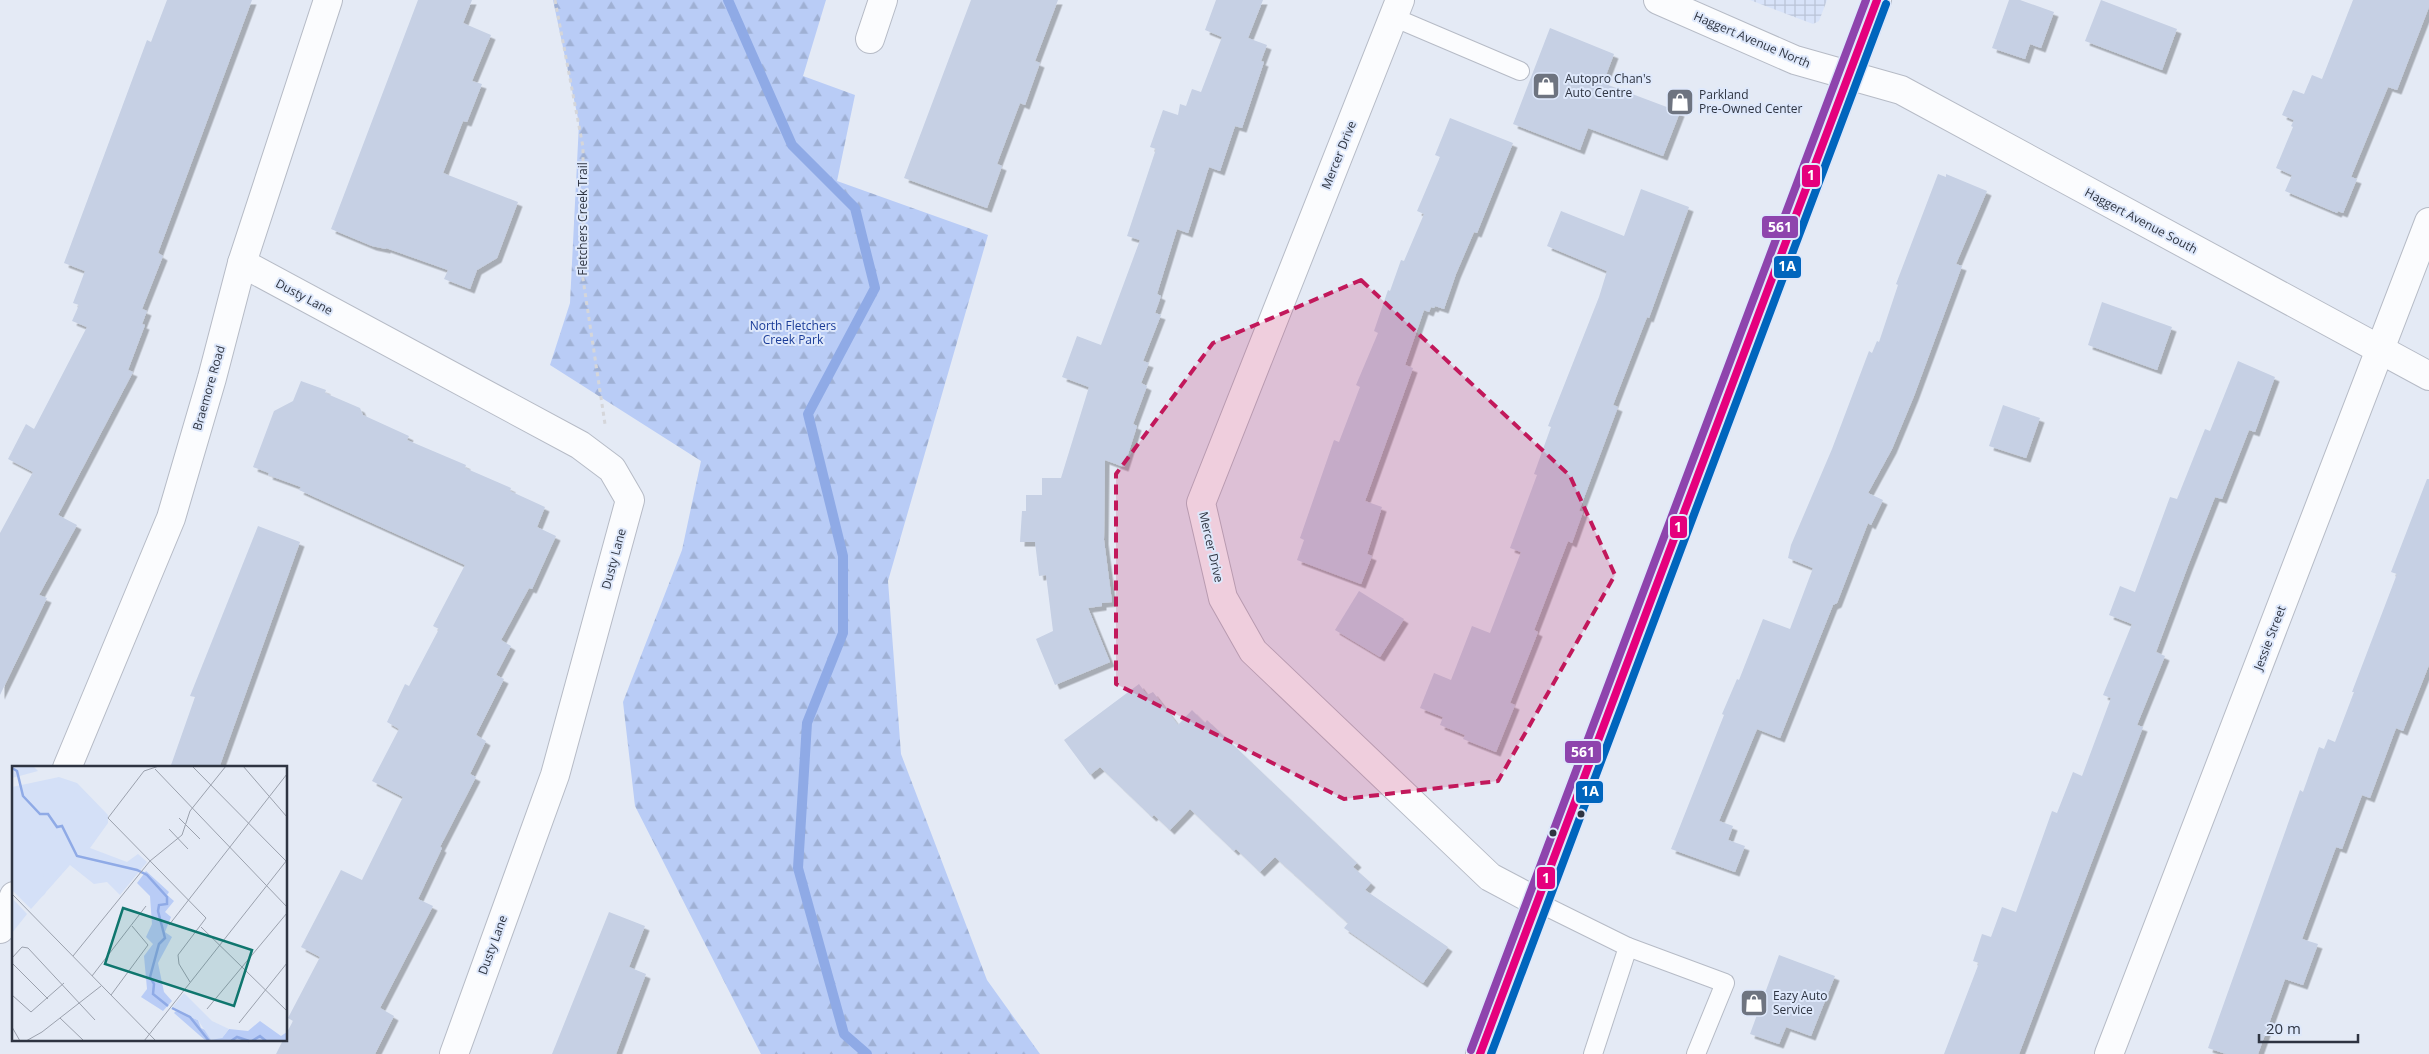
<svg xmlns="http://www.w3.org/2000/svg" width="2429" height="1054" viewBox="0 0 2429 1054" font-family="'Open Sans',sans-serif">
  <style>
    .industrial { fill: url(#industrial-grid) }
    .forest { fill: url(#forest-firs) }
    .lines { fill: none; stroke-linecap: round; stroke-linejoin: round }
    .stream { stroke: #8faae6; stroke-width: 10 }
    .building { fill: #c6d0e4; filter: url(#shadow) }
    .lane-casing { stroke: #b6bbc6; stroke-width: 20 }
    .street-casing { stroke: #b6bbc6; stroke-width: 30 }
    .secondary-casing { stroke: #b6bbc6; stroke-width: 30 }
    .path { stroke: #d5d6da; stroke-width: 3; stroke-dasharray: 4 4; stroke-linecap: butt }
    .lane { stroke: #fbfcfe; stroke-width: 18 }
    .street { stroke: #fbfcfe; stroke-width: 28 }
    .secondary { stroke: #fbfcfe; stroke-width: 28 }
    .bus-1-casing { stroke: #dee8fb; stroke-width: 11 }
    .bus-2-casing { stroke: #dee8fb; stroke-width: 11 }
    .bus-3-casing { stroke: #dee8fb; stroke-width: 11 }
    .bus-1 { stroke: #e5007d; stroke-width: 8 }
    .bus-2 { stroke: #0065bd; stroke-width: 8 }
    .bus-3 { stroke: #8e44ad; stroke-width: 8 }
    .marked { fill: #c2185b; fill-opacity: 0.2; stroke: #c2185b; stroke-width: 4; stroke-dasharray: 10 6; stroke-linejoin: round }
    .bus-dot { fill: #2e3441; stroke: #dee8fb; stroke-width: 2 }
    .labels { text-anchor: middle; stroke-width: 4; stroke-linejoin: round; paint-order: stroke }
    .street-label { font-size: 12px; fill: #2e3441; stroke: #dee8fb }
    .poi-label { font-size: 12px; fill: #2e3441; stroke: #dee8fb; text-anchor: start }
    .park-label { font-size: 12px; fill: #1a3c98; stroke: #dee8fb }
    .inset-river { fill: none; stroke: #8faae6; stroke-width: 2.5 }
    .inset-road { fill: none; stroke: #9ba1ad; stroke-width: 1 }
    .view { fill: #0f766e; fill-opacity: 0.15; stroke: #0f766e; stroke-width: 2.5 }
    .inset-edge { fill: none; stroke: #2e3441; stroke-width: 2.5 }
    .line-badge { stroke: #dee8fb; stroke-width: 2 }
    .badge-label { font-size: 14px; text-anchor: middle; font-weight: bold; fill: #fff }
  </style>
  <defs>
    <pattern id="industrial-grid" width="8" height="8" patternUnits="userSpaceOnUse" patternTransform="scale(1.25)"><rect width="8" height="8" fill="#d8e3f9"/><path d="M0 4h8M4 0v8" fill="none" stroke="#bac3d7"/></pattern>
    <pattern id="forest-firs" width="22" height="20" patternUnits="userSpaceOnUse" patternTransform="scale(1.25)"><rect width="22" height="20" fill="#b9ccf6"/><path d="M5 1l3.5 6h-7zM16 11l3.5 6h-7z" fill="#9fb0d4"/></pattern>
    <filter id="shadow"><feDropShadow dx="4.5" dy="4.5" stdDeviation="0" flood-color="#0004"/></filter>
  </defs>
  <rect width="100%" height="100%" fill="#e4eaf5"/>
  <polygon class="industrial" points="1750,0 1827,0 1819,21 1813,24"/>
  <polygon class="forest" points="553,0 826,0 803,76 855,95 837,181 988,235 888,581 901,754 987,980 1040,1054 761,1054 635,806 623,702 682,550 701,461 550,365 570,303 579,123"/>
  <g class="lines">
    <polyline class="stream" points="728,0 792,145 855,208 875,288 808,414 843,556 843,633 807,723 798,868 844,1034 867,1054"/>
  </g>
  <g class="building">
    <polygon points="167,0 252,0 158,253 163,256 142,309 147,311 142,324 145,325 128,370 133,372 58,515 77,525 39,595 47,598 0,695 0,533 33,472 8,459 26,424 34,429 87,327 72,321 79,305 73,303 85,271 64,263 147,40 151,42"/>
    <polygon points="418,0 472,0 463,23 491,35 472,81 482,84 467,122 463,121 443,173 518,202 497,258 477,270 470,289 444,279 448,270 386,248 386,249 372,246 331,229"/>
    <polygon points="971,0 1058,0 1035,61 1040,63 1025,105 1020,103 997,164 1002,166 987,208 904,178"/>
    <polygon points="1216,0 1263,0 1248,38 1267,45 1261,61 1264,62 1242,128 1235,126 1220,171 1209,167 1188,233 1177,229 1157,294 1161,296 1155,313 1161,315 1143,361 1149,363 1141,383 1147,386 1133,424 1137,426 1124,467 1105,460 1104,540 1112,602 1102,603 1102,606 1088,608 1110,662 1055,685 1036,639 1053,631 1046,575 1039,576 1035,542 1020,542 1022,511 1026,511 1026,495 1042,495 1042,478 1061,478 1089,387 1062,377 1077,336 1101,345 1140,240 1127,236 1156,149 1150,147 1163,110 1178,115 1180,104 1186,106 1192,89 1201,92 1222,37 1205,30"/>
    <polygon points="2009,0 2020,0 2054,12 2041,48 2030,44 2025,59 1992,48"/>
    <polygon points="2101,0 2177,29 2162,70 2085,41"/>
    <polygon points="2353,0 2429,0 2429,7 2397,90 2388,87 2351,177 2357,179 2343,213 2338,211 2337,213 2285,191 2292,175 2276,168 2293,127 2291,126 2294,120 2282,115 2293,90 2304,94 2312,75 2322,79"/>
    <polygon points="1550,28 1614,54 1603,83 1680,112 1663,156 1588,128 1580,150 1513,124"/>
    <polygon points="1450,118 1513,143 1477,233 1474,232 1456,274 1444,309 1435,306 1434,308 1431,307 1429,312 1424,310 1405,365 1413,368 1365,501 1382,507 1367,554 1372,556 1361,584 1297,560 1304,540 1300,538 1334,440 1339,442 1360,387 1356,385 1378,333 1374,331 1388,290 1390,291 1401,260 1404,261 1424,214 1417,211 1440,157 1435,155"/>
    <polygon points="1938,174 1946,177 1946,174 1987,191 1956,264 1962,266 1914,396 1892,449 1868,493 1883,500 1871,525 1868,523 1837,603 1833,605 1780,738 1757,729 1719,821 1733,826 1728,840 1745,846 1735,872 1671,849 1724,715 1722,714 1737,679 1739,680 1763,619 1790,629 1813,568 1788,558 1791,545 1832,449 1869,351 1872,353 1877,341 1879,342 1898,285 1896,284"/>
    <polygon points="1641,189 1689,207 1649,318 1647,317 1613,405 1618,407 1579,511 1583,512 1572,543 1568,541 1534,630 1538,632 1510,703 1515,705 1496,752 1463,739 1465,735 1440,725 1443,717 1420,708 1434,673 1451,680 1472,626 1490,633 1521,552 1510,548 1537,475 1534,474 1551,427 1548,426 1599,297 1607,271 1547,246 1561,211 1624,236"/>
    <polygon points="2102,302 2172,327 2157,370 2088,345"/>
    <polygon points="2238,361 2275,377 2255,432 2249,430 2222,499 2215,497 2188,566 2156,652 2165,656 2137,725 2143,727 2019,1054 1944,1054 1979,963 1973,961 1982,934 1991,937 2002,907 2016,912 2052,811 2057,813 2073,772 2082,776 2111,698 2103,695 2132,624 2109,615 2120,586 2135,592 2170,497 2177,499 2205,429 2210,431"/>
    <polygon points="301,381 326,390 325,393 360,408 363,415 409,436 407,440 466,465 465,468 511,488 510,491 545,507 537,527 556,536 532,589 529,588 501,640 511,646 496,675 504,679 476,735 486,741 470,774 476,777 440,847 442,848 418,899 433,906 380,1008 394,1016 375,1054 276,1054 283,1040 286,1040 286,1034 293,1021 288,1018 320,957 301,947 341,870 362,880 403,797 372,781 399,729 387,722 405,684 409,686 439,629 433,626 465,565 299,490 301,487 268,475 269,473 253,467 274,411 293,401"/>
    <polygon points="2003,405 2040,418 2026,458 1989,446"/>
    <polygon points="2427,479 2429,479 2429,665 2403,731 2396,728 2370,798 2362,795 2342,849 2336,847 2302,939 2318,944 2303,985 2285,979 2258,1054 2226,1054 2208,1048 2300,790 2303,792 2319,747 2324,749 2328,739 2335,742 2354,692 2352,692 2397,574 2391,572"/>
    <polygon points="258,526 300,542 243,701 219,768 170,768 195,697 190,696"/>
    <polygon points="1359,591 1404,619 1380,657 1335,630"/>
    <polygon points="1139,684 1147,695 1153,692 1178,725 1192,710 1205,723 1207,720 1357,863 1353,867 1371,883 1365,890 1448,947 1423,983 1344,928 1348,923 1275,857 1260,872 1236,849 1234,851 1190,809 1170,830 1154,815 1152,817 1100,767 1090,775 1064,740"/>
    <polygon points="609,912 645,926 629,967 646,974 616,1054 552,1054"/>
    <polygon points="1779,955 1835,976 1811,1036 1786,1027 1779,1044 1750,1034"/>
  </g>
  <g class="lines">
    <g class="lane-casing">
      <g id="lane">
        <polyline points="1393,17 1520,71"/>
        <polyline points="1539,903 1628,947 1725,983 1696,1054"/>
        <polyline points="1593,1054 1628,947"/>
      </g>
    </g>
    <g class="street-casing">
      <g id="street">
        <polyline points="1400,0 1201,503 1223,598 1253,651 1490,877 1539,903"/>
        <polyline points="1658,0 1795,60 1901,90 2429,376"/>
        <polyline points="870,39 883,0"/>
        <polyline points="242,263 580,445 612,469 630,500 555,775 454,1054"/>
        <polyline points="67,768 171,518 212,378 242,263 328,0"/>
        <polyline points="0,929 14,896"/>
        <polyline points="2109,1054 2429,222"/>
      </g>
    </g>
    <g class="secondary-casing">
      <polyline id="secondary" points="1480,1054 1877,0"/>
    </g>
    <polyline class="path" points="555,0 583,147 583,279 605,424"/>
    <use href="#lane" class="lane"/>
    <use href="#street" class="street"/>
    <use href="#secondary" class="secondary"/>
    <g class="bus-1-casing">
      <polyline id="bus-1" points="1480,1054 1877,0"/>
    </g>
    <g class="bus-2-casing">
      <polyline id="bus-2" points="1491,1054 1886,4"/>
    </g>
    <g class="bus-3-casing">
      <polyline id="bus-3" points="1471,1050 1866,0"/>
    </g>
    <use href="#bus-1" class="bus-1"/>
    <use href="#bus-2" class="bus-2"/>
    <use href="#bus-3" class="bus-3"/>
  </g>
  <path class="marked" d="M 1361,280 L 1570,476 L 1615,575 L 1498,781 L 1344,799 L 1116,684 L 1116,474 L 1213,343 Z"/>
  <defs>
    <g id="shop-square" transform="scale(1.4375)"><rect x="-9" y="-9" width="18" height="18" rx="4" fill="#6e7480" stroke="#dee8fb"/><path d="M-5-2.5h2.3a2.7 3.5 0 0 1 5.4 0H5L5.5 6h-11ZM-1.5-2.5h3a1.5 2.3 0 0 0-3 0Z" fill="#fff"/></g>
  </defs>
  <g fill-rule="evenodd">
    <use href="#shop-square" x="1546" y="86"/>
    <use href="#shop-square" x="1680" y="102"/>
    <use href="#shop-square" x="1754" y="1003"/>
  </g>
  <g class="bus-dot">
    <circle cx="1581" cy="814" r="4.5"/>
    <circle cx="1553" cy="833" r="4.5"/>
  </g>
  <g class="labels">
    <g class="street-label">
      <text transform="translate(1752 40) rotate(23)" y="4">Haggert Avenue North</text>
      <text transform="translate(1339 155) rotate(-68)" y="4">Mercer Drive</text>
      <text transform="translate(583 219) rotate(-90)" y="4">Fletchers Creek Trail</text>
      <text transform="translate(2141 221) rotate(28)" y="4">Haggert Avenue South</text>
      <text transform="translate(304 297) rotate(28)" y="4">Dusty Lane</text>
      <text transform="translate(209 388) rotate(-74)" y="4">Braemore Road</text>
      <text transform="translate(1211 547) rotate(77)" y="4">Mercer Drive</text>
      <text transform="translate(614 559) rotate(-75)" y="4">Dusty Lane</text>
      <text transform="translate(2270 638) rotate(-69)" y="4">Jessie Street</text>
      <text transform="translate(493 945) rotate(-70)" y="4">Dusty Lane</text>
    </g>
    <g class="poi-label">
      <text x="1565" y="83">Autopro Chan's<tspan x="1565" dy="14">Auto Centre</tspan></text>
      <text x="1699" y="99">Parkland<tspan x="1699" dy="14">Pre-Owned Center</tspan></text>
      <text x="1773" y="1000">Eazy Auto<tspan x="1773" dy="14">Service</tspan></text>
    </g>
    <g class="park-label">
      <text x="793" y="330">North Fletchers<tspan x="793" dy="14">Creek Park</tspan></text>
    </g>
  </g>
  <g transform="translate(12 766)">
    <rect width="275" height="275" fill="#e4eaf5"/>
    <path d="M 134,105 L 157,126 L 155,129 L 162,135 L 153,146 L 159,151 L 153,166 L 160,171 L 146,197 L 152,226 L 160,235 L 151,245 L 129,231 L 135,223 L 132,190 L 141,178 L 134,171 L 140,158 L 138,130 L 125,117 ZM 164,245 L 186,254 L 189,262 L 210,272 L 217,263 L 236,265 L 248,255 L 269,270 L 275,266 L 275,275 L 194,275 L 162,247 Z" fill="#b9ccf6"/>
    <path d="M 0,0 L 21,0 L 26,5 L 0,12 ZM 47,11 L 65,17 L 96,49 L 96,57 L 78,82 L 115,96 L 126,88 L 135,96 L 108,129 L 95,116 L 82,118 L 58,99 L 19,143 L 0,124 L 0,21 ZM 0,132 L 15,148 L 0,167 ZM 172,227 L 200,255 L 217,263 L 210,272 L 199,274 L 186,254 L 159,243 Z" fill="#d4e0f7"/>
    <path d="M41 25a11 11 0 1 1 22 0a11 11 0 1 1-22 0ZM 72,40 L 83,51 L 79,55 L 68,55 L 61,48 ZM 31,62 L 46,73 L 30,88 L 13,72 ZM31 110a7 7 0 1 1 14 0a7 7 0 1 1-14 0ZM20 124a7 7 0 1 1 14 0a7 7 0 1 1-14 0Z" fill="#d4e0f7"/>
    <path class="inset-river" d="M 0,2 L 5,5 L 11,30 L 28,48 L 36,48 L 45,61 L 50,60 L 65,90 L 125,104 L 135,109 L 155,131 L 155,138 L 147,139 L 146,145 L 153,172 L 147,178 L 138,211 L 142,218 L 141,228 L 156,240M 160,242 L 178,251 L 197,275M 219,275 L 225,271 L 237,275M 240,275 L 248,270 L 254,275"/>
    <path class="inset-road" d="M 147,0 L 132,5 L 96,52 L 194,152 L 166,189 L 167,198 L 178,216M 180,0 L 274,95M 231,0 L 275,51M 143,3 L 275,141M 167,52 L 188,73M 157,63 L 176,83M 0,128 L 144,275M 157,159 L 275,8M 189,161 L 275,245M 61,190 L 138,95 L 170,69 L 178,45 L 214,0M 0,192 L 10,181 L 16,182 L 83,254M 0,197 L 36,233M 80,210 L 134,140M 0,229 L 19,246 L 52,217M 99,229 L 136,179 L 120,160M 195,243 L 275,147M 48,252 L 72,275M 227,257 L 275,197M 0,261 L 8,275M 14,275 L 30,266 L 89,220M 132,275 L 275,94"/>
    <path class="view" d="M 111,142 L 240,184 L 222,240 L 93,198 Z"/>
    <rect width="275" height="275" class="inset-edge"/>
  </g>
  <g class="line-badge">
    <rect x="1801" y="164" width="20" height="24" rx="5" fill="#e5007d"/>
    <rect x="1761" y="215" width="38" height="24" rx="5" fill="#8e44ad"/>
    <rect x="1773" y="255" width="29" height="24" rx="5" fill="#0065bd"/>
    <rect x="1669" y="515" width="19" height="24" rx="5" fill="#e5007d"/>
    <rect x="1564" y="740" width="38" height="24" rx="5" fill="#8e44ad"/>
    <rect x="1575" y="780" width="29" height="24" rx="5" fill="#0065bd"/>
    <rect x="1536" y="866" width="20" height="24" rx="5" fill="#e5007d"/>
  </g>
  <g class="badge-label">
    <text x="1811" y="180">1</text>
    <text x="1780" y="232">561</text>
    <text x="1787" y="271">1A</text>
    <text x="1678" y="532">1</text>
    <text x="1583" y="757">561</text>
    <text x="1590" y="796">1A</text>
    <text x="1546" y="883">1</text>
  </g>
  <path d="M2259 1034v8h99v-8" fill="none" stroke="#2e3441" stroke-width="2.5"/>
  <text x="2266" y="1034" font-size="15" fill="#2e3441" stroke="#dee8fb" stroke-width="4" paint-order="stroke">20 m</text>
</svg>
